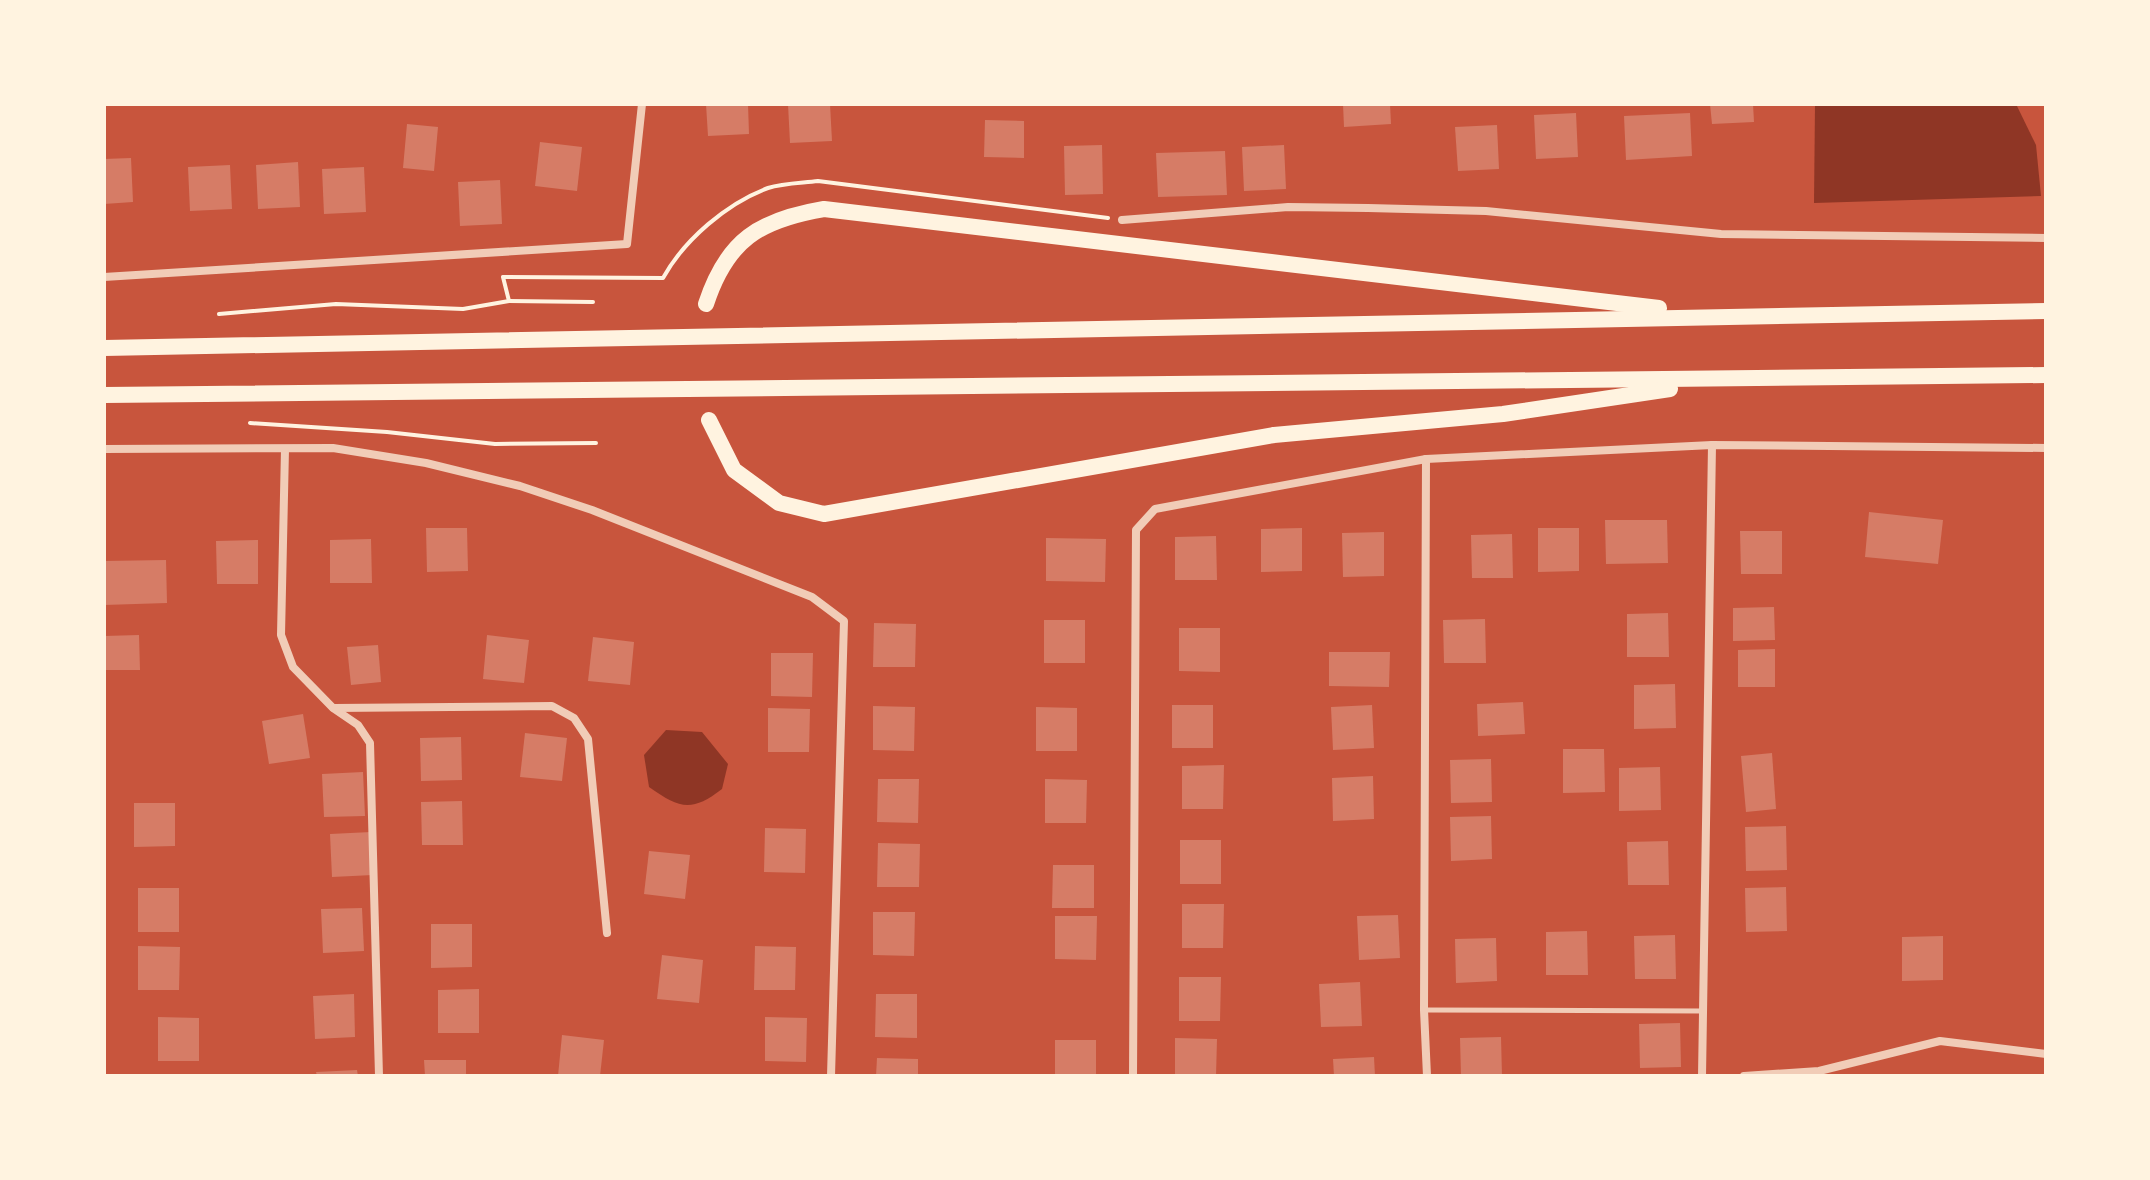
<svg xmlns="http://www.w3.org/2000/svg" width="2150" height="1180" viewBox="0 0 2150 1180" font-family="'IBM Plex Sans',sans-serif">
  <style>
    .water { fill: #8f3625 }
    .building { fill: #d67c66 }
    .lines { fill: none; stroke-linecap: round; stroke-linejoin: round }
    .path { stroke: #fff3e0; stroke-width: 4 }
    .service { stroke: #f1ccb7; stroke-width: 5 }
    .minor { stroke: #f1ccb7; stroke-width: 8 }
    .primary { stroke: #fff3e0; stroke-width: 16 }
  </style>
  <rect width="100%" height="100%" fill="#c8553d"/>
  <g class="water">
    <polygon points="1815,104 2016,104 2036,145 2041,196 1814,203"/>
    <path d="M 666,730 L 702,732 L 728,764 L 722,789 C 691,813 679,808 649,787 L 644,755 Z"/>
  </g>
  <g class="building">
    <polygon points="706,104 748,104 749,134 708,136"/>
    <polygon points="788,104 830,104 832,141 790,143"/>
    <polygon points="1343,104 1390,104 1391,124 1344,127"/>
    <polygon points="1710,104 1753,104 1754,122 1712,124"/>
    <polygon points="1576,113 1578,157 1536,159 1534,115"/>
    <polygon points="1690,113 1692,156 1626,160 1624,116"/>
    <polygon points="985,120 1024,121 1024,158 984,157"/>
    <polygon points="407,124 438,127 434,171 403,168"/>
    <polygon points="1497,125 1499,169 1458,171 1455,127"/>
    <polygon points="540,142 582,147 577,191 535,186"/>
    <polygon points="1102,145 1103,194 1065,195 1064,146"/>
    <polygon points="1284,145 1286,189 1244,191 1242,147"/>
    <polygon points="1225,151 1227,195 1158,197 1156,153"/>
    <polygon points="131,158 133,202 104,204 104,159"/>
    <polygon points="298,162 300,207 258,209 256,165"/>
    <polygon points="230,165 232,209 190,211 188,167"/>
    <polygon points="364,167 366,212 324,214 322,169"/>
    <polygon points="500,180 502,224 460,226 458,182"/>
    <polygon points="1869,512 1943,520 1938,564 1865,557"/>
    <polygon points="1605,520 1667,520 1668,563 1606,564"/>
    <polygon points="426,528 467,528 468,571 427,572"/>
    <polygon points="1302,528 1302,571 1261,572 1261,529"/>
    <polygon points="1538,528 1579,528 1579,571 1538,572"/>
    <polygon points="1740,531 1782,531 1782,574 1741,574"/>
    <polygon points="1384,532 1384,576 1343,577 1342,533"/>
    <polygon points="1512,534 1513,578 1472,578 1471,535"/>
    <polygon points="1216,536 1217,580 1175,580 1175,537"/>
    <polygon points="1046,538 1106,539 1105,582 1046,581"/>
    <polygon points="371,539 372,583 330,583 330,540"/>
    <polygon points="258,540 258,584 217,584 216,541"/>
    <polygon points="166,560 167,603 104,605 104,561"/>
    <polygon points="1774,607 1775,640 1733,641 1733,608"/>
    <polygon points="1668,613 1669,657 1627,657 1627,614"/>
    <polygon points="1485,619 1486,663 1444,663 1443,620"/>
    <rect x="1044" y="620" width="41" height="43"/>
    <polygon points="874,623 916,624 915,667 873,667"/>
    <polygon points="1179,628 1220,628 1220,672 1179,671"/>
    <polygon points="139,635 140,670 104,670 104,636"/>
    <polygon points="487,635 529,640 524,683 483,679"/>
    <polygon points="593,637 634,642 630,685 588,681"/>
    <polygon points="378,645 381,682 351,685 347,647"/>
    <polygon points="1775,649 1775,687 1738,687 1738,650"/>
    <polygon points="1329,652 1390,652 1389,687 1329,686"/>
    <polygon points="771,653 813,653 812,697 771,696"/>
    <polygon points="1675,684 1676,728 1634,729 1634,685"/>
    <polygon points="1523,702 1525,734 1478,736 1477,704"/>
    <rect x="1172" y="705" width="41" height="43"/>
    <polygon points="1372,705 1374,748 1333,750 1331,707"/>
    <polygon points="873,706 915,707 914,751 873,750"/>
    <polygon points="1036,707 1077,708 1077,751 1036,751"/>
    <polygon points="768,708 810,709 809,752 768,752"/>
    <polygon points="303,714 310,758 269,764 262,721"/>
    <polygon points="525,733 567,738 562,781 520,777"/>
    <polygon points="461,737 462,780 421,781 420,738"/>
    <polygon points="1563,749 1604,749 1605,792 1563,793"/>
    <polygon points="1772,753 1776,809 1746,812 1741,756"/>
    <polygon points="1491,759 1492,802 1451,803 1450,760"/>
    <polygon points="1224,765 1223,809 1182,809 1182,766"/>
    <polygon points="1660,767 1661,810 1619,811 1619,768"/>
    <polygon points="363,772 365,816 324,817 322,774"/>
    <polygon points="1373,776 1374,819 1333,821 1332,778"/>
    <polygon points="878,779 919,779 918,823 877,822"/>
    <polygon points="1045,779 1087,780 1086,823 1045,823"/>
    <polygon points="462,801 463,845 422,845 421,802"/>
    <polygon points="134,803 175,803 175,846 134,847"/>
    <polygon points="1491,816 1492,859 1451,861 1450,817"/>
    <polygon points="1786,826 1787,870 1746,871 1745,827"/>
    <polygon points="765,828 806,829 805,873 764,872"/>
    <polygon points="371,832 373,875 332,877 330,834"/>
    <rect x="1180" y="840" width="41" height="44"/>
    <polygon points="1668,841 1669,885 1628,885 1627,842"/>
    <polygon points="878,843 920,844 919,887 877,887"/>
    <polygon points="649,851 690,855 685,899 644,894"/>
    <polygon points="1053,865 1094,865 1094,908 1052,908"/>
    <polygon points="1786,887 1787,931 1746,932 1745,888"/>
    <rect x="138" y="888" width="41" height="44"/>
    <polygon points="1182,904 1224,904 1223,948 1182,948"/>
    <polygon points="362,908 364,951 323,953 321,909"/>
    <polygon points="873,912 915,912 914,956 873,955"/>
    <polygon points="1398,915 1400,958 1359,960 1357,916"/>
    <polygon points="1055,916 1097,916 1096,960 1055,959"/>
    <polygon points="431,924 472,924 472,967 431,968"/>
    <polygon points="1587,931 1588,975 1546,975 1546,932"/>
    <polygon points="1675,935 1676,979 1635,979 1634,936"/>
    <polygon points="1943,936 1943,980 1902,981 1902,937"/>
    <polygon points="1496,938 1497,981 1456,983 1455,939"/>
    <polygon points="138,946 180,947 179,990 138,990"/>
    <polygon points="755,946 796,947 795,990 754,990"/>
    <polygon points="662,955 703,960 699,1003 657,999"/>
    <polygon points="1179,977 1221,977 1220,1021 1179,1021"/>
    <polygon points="1360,982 1362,1026 1321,1027 1319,984"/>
    <polygon points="479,989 479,1033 438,1033 438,990"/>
    <polygon points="354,994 355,1037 315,1039 313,996"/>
    <polygon points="876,994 917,994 917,1038 875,1037"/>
    <polygon points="158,1017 199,1018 199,1061 158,1061"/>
    <polygon points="765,1017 807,1018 806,1062 765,1061"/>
    <polygon points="1680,1023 1681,1067 1640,1068 1639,1024"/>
    <polygon points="562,1035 604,1040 600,1076 558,1076"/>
    <polygon points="1501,1037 1502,1076 1461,1076 1460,1038"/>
    <polygon points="1175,1038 1217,1039 1216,1076 1175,1076"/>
    <rect x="1055" y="1040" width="41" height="36"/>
    <polygon points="1374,1057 1375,1076 1334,1076 1333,1059"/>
    <polygon points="877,1058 918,1059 918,1076 876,1076"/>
    <polygon points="424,1060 466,1060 466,1076 425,1076"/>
    <polygon points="357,1070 358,1076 317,1076 316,1072"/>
  </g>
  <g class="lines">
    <g class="path">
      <polyline points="509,301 593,302"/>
      <path d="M 219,314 L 336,304 L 463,309 L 509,301 L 503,277 L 663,278 C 684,240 727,203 768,188 C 783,183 802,183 818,181 L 1108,218"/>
      <polyline points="250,423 387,432 495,444 596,443"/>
    </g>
    <polyline class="service" points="1424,1010 1702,1011"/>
    <g class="minor">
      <polyline points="1122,220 1288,207 1368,208 1486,211 1721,234 2046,238"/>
      <polyline points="104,277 627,244 642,104"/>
      <polyline points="104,449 333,448 426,463 520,486 592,510 812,597 844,621 831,1076"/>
      <polyline points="285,449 281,635 293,667 333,708 358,725 370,743 379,1076"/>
      <polyline points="1426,459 1424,1010 1427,1076"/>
      <polyline points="334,708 552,706 574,718 588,739 607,933"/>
      <polyline points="1133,1076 1136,530 1155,509 1426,459 1712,445 2046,448"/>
      <polyline points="1702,1076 1712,445"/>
      <polyline points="1744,1076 1819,1071 1940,1041 2046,1054"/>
    </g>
    <g class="primary">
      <path d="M 706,304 C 727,240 759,220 824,209 L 1659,308"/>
      <polyline points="104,348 2046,311"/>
      <polyline points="104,395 2046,375"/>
      <polyline points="709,420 734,470 779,503 824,514 1274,435 1503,414 1670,389"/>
    </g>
  </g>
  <rect width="2150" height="1180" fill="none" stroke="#fff3e0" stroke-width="212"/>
</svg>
